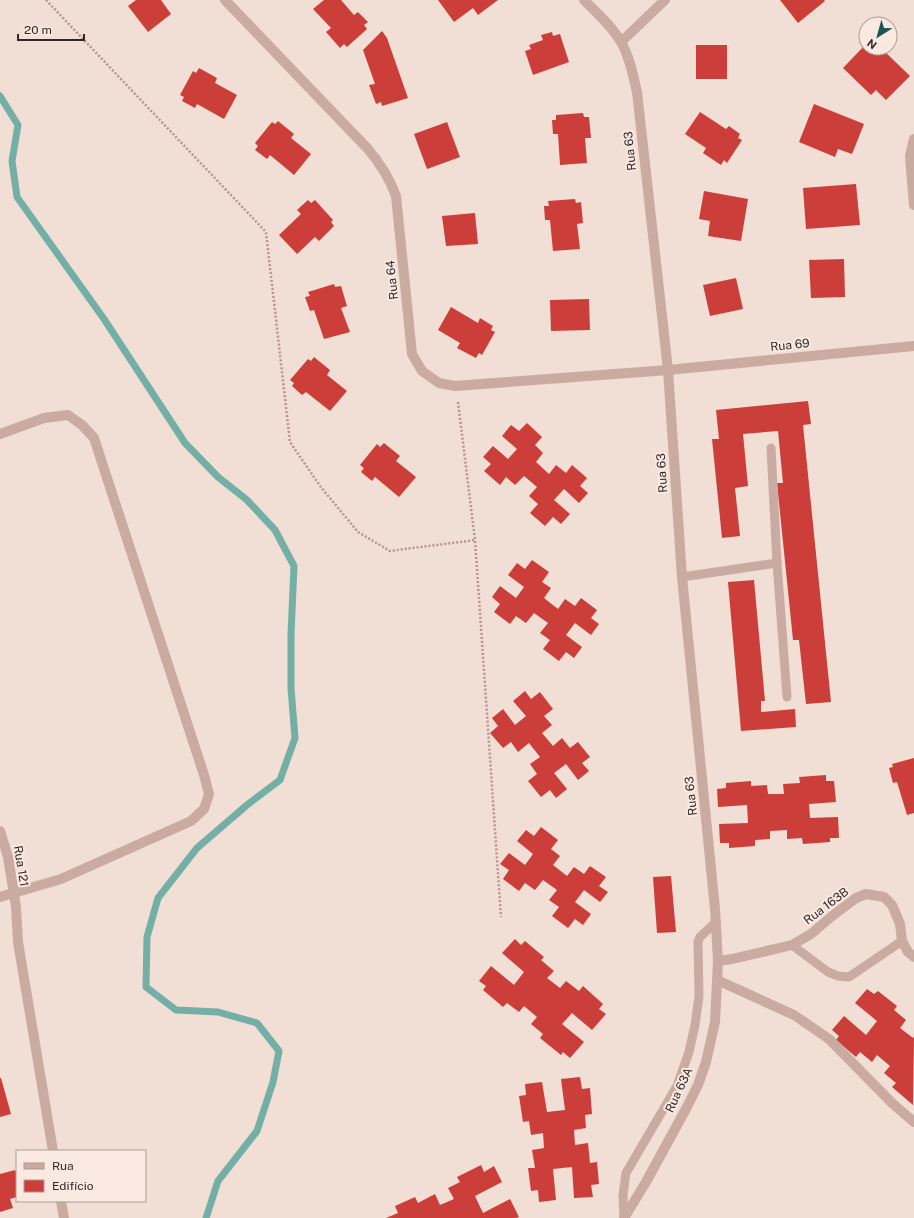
<svg xmlns="http://www.w3.org/2000/svg" width="914" height="1218" viewBox="0 0 914 1218" font-family="'Public Sans',sans-serif">
  <style>
    .lines { fill: none; stroke-linecap: round; stroke-linejoin: round }
    .stream { stroke: #73afa5; stroke-width: 7 }
    .building { fill: #cb3e39 }
    .path { stroke: #b5958b; stroke-width: 2.5; stroke-dasharray: 2 2; stroke-linecap: butt }
    .service { stroke: #c9aba1; stroke-width: 9 }
    .minor { stroke: #c9aba1; stroke-width: 10 }
    .tertiary { stroke: #c9aba1; stroke-width: 10 }
    .labels { text-anchor: middle; stroke-width: 4; stroke-linejoin: round; paint-order: stroke }
    .street-label { font-size: 12px; fill: #332624; stroke: #f9e9e1 }
  </style>
  <rect width="100%" height="100%" fill="#f1ded5"/>
  <g class="lines">
    <polyline class="stream" points="0,96 18,125 12,161 17,197 104,319 185,443 218,477 247,500 275,530 294,566 291,634 291,688 295,738 280,780 247,805 197,848 158,898 147,937 146,987 176,1010 218,1012 257,1023 279,1051 273,1082 257,1131 218,1181 206,1218"/>
  </g>
  <g class="building">
    <polygon points="136,0 161,0 171,14 148,32 128,6"/>
    <polygon points="324,0 341,0 354,15 358,12 368,22 364,25 367,29 347,47 344,44 340,48 326,32 331,28 313,9"/>
    <polygon points="438,0 498,0 478,15 473,8 454,22"/>
    <polygon points="780,0 824,0 825,1 798,23"/>
    <polygon points="382,31 387,38 408,98 382,106 381,102 376,104 369,85 375,84 363,50"/>
    <polygon points="552,32 553,36 560,34 569,62 533,75 525,51 531,49 529,45 543,40 541,35"/>
    <polygon points="866,44 866,48 881,48 910,76 886,100 876,90 871,95 843,68"/>
    <rect x="696" y="45" width="31" height="34"/>
    <polygon points="199,68 217,78 215,83 237,95 224,119 197,104 195,108 182,101 184,97 180,95 193,71 196,73"/>
    <polygon points="814,104 864,124 852,154 838,149 835,157 799,142"/>
    <polygon points="700,112 726,129 729,126 740,134 738,138 742,140 727,163 724,160 721,165 703,153 706,148 685,134"/>
    <polygon points="583,113 584,117 589,117 591,138 585,138 587,163 560,165 558,134 553,134 552,120 556,120 556,115"/>
    <polygon points="278,121 294,134 291,138 311,154 294,175 270,155 267,159 255,150 258,146 255,143 272,122 275,124"/>
    <polygon points="447,122 460,157 427,169 414,134"/>
    <polygon points="856,184 860,225 806,229 803,188"/>
    <polygon points="704,191 748,199 741,241 708,236 710,221 699,219"/>
    <polygon points="575,199 576,203 581,202 583,223 577,224 580,249 553,251 550,220 545,220 544,206 549,206 548,201"/>
    <polygon points="308,200 311,203 315,200 333,220 331,222 334,226 319,241 315,237 297,254 279,235 301,214 297,210"/>
    <polygon points="475,213 478,244 446,246 442,216"/>
    <polygon points="844,259 845,297 811,298 809,260"/>
    <polygon points="736,278 743,309 710,316 703,285"/>
    <polygon points="334,284 335,287 341,286 347,306 341,308 350,332 324,339 314,310 310,311 305,297 310,296 308,292"/>
    <polygon points="589,299 590,330 551,331 550,300"/>
    <polygon points="451,307 478,323 480,318 493,326 491,330 495,332 482,355 479,353 476,358 457,348 460,343 438,330"/>
    <polygon points="314,357 330,370 327,375 347,391 330,411 306,392 302,395 292,386 294,383 290,380 308,359 311,361"/>
    <polygon points="808,401 811,424 803,425 831,702 806,704 799,640 793,640 777,483 783,483 778,431 743,434 748,486 735,488 740,536 722,538 712,439 719,439 716,410"/>
    <polygon points="527,423 542,437 535,445 543,453 536,462 549,474 556,465 566,473 572,465 587,478 580,486 588,493 579,503 564,489 554,500 570,514 561,524 553,517 545,526 530,513 538,504 529,496 537,487 524,476 515,485 506,477 500,485 484,471 491,464 483,457 493,446 508,459 517,449 502,436 511,425 519,431"/>
    <polygon points="384,443 400,456 396,461 416,477 399,497 375,477 372,481 361,472 364,468 360,465 377,444 380,447"/>
    <polygon points="532,560 549,572 542,582 551,588 544,598 558,609 565,599 575,606 581,598 597,610 591,618 599,624 591,635 575,623 566,635 582,647 574,658 566,652 559,661 543,649 550,640 540,633 548,623 534,613 526,623 516,616 510,624 494,612 500,604 492,597 500,586 516,598 524,587 508,575 517,563 525,569"/>
    <polygon points="754,580 765,701 761,701 761,712 795,709 796,727 741,731 728,582"/>
    <polygon points="525,691 531,699 540,692 553,709 544,716 552,725 542,733 553,746 562,738 570,748 578,742 590,757 582,763 589,771 578,780 566,764 554,773 567,789 556,798 550,790 541,797 528,781 537,774 530,764 540,757 529,743 518,752 511,742 503,748 490,733 498,726 492,718 503,709 515,725 526,716 513,701"/>
    <polygon points="914,758 914,813 907,815 897,782 893,783 889,768 893,767 892,764"/>
    <polygon points="826,775 826,781 834,781 836,802 809,804 810,818 838,817 839,838 830,838 830,842 803,844 802,838 787,839 787,830 770,831 770,839 755,840 755,846 729,848 729,843 720,843 719,824 748,823 747,805 718,807 717,789 726,788 726,783 751,781 751,786 767,785 768,794 784,794 783,784 800,783 799,777"/>
    <polygon points="541,827 558,840 551,849 560,856 553,865 567,876 574,867 584,874 590,866 606,877 599,886 608,892 600,902 584,890 575,902 591,914 583,925 575,919 568,928 552,916 559,907 549,900 557,890 543,880 535,890 525,883 519,891 503,879 509,870 500,864 509,853 525,865 533,854 517,841 526,830 534,836"/>
    <polygon points="671,876 676,932 657,933 653,877"/>
    <polygon points="515,939 521,945 525,941 544,957 541,960 554,971 547,978 560,988 566,981 579,991 583,986 603,1004 599,1009 606,1014 592,1030 572,1013 562,1024 584,1042 570,1058 563,1052 561,1055 540,1038 543,1034 531,1024 537,1017 524,1006 519,1012 507,1003 503,1007 483,990 486,986 479,981 491,966 514,985 524,972 502,953"/>
    <polygon points="867,989 874,994 878,991 897,1006 894,1010 906,1020 900,1028 913,1038 914,1036 913,1105 892,1087 896,1083 884,1073 890,1066 877,1055 872,1062 860,1052 856,1057 836,1040 839,1036 832,1030 844,1016 866,1035 877,1021 855,1003"/>
    <polygon points="580,1077 582,1089 590,1088 592,1114 585,1115 586,1128 574,1130 575,1145 588,1143 590,1163 597,1162 599,1184 591,1185 593,1197 574,1198 572,1167 553,1169 556,1200 539,1202 538,1190 531,1191 528,1168 535,1168 532,1150 544,1148 543,1133 531,1135 529,1121 523,1122 519,1096 526,1095 525,1084 542,1082 547,1112 565,1110 561,1079"/>
    <polygon points="0,1078 1,1078 11,1114 0,1117"/>
    <polygon points="481,1165 484,1172 494,1166 502,1182 475,1196 483,1213 510,1199 519,1217 516,1218 386,1218 398,1213 395,1206 415,1197 418,1203 435,1194 440,1205 454,1199 448,1188 460,1182 457,1177"/>
    <polygon points="15,1170 17,1175 17,1197 10,1199 13,1208 0,1212 0,1174"/>
  </g>
  <g class="lines">
    <g class="path">
      <polyline points="46,0 266,232 290,442 320,486 358,532 390,551 475,540 501,917"/>
      <polyline points="458,402 475,540"/>
    </g>
    <g class="service">
      <polyline points="771,448 777,563 787,697"/>
      <polyline points="682,577 777,563"/>
      <polyline points="792,945 828,972 838,976 849,977 902,941"/>
      <polyline points="624,1218 623,1195 626,1173 677,1086 689,1052 695,1025 699,996 698,942 700,937 716,922"/>
    </g>
    <g class="minor">
      <path d="M 225,0 L 367,148 C 381,164 389,177 396,196 L 412,354 L 422,371 L 439,383 L 455,386 L 668,370 L 914,346"/>
      <polyline points="621,42 665,0"/>
      <polyline points="914,139 910,156 914,205"/>
      <polyline points="0,434 44,418 68,415 82,425 94,438 204,775 209,794 204,809 191,821 61,879 0,897"/>
      <polyline points="0,831 8,857 16,907 18,942 53,1151"/>
      <polyline points="718,961 732,959 792,945 811,934 832,916 856,898 866,894 884,897 892,905 900,924 902,941 908,952 914,957"/>
      <polyline points="717,980 794,1015 829,1039 893,1104 914,1122"/>
      <polyline points="61,1201 64,1218"/>
    </g>
    <path class="tertiary" d="M 584,0 C 597,13 612,26 621,42 C 630,57 633,76 637,92 L 668,370 L 682,577 L 715,909 L 718,961 L 715,1022 L 706,1062 L 698,1085 L 687,1107 L 646,1182 L 624,1218"/>
  </g>
  <g class="labels">
    <g class="street-label">
      <text transform="translate(630 151) rotate(-96)" y="4">Rua 63</text>
      <text transform="translate(392 280) rotate(-96)" y="4">Rua 64</text>
      <text transform="translate(790 345) rotate(-6)" y="4">Rua 69</text>
      <text transform="translate(662 473) rotate(-94)" y="4">Rua 63</text>
      <text transform="translate(691 796) rotate(-96)" y="4">Rua 63</text>
      <text transform="translate(21 866) rotate(81)" y="4">Rua 121</text>
      <text transform="translate(826 906) rotate(-37)" y="4">Rua 163B</text>
      <text transform="translate(679 1090) rotate(-65)" y="4">Rua 63A</text>
    </g>
  </g>
  <rect x="16" y="1150" width="130" height="52" fill="#f9e9e1" stroke="#aa9b95"/>
  <rect x="24" y="1163" width="20" height="6" fill="#c9aba1" stroke="#aa9b95"/>
  <text x="52" y="1170" font-size="12" fill="#332624">Rua</text>
  <rect x="24" y="1180" width="20" height="12" fill="#cb3e39" stroke="#aa9b95"/>
  <text x="52" y="1190" font-size="12" fill="#332624">Edifício</text>
  <g transform="translate(878 36) rotate(217)"><circle r="19" fill="#f9e9e1" stroke="#aa9b95"/>
  <path d="M0-3L7 15L0 10L-7 15Z" fill="#19564d"/>
  <text y="-6" font-size="11" font-weight="bold" text-anchor="middle" fill="#332624">N</text>
  </g>
  <path d="M18 34v6h66v-6" fill="none" stroke="#332624" stroke-width="2"/>
  <text x="24" y="34" font-size="12" fill="#332624" stroke="#f9e9e1" stroke-width="3" paint-order="stroke">20 m</text>
</svg>
